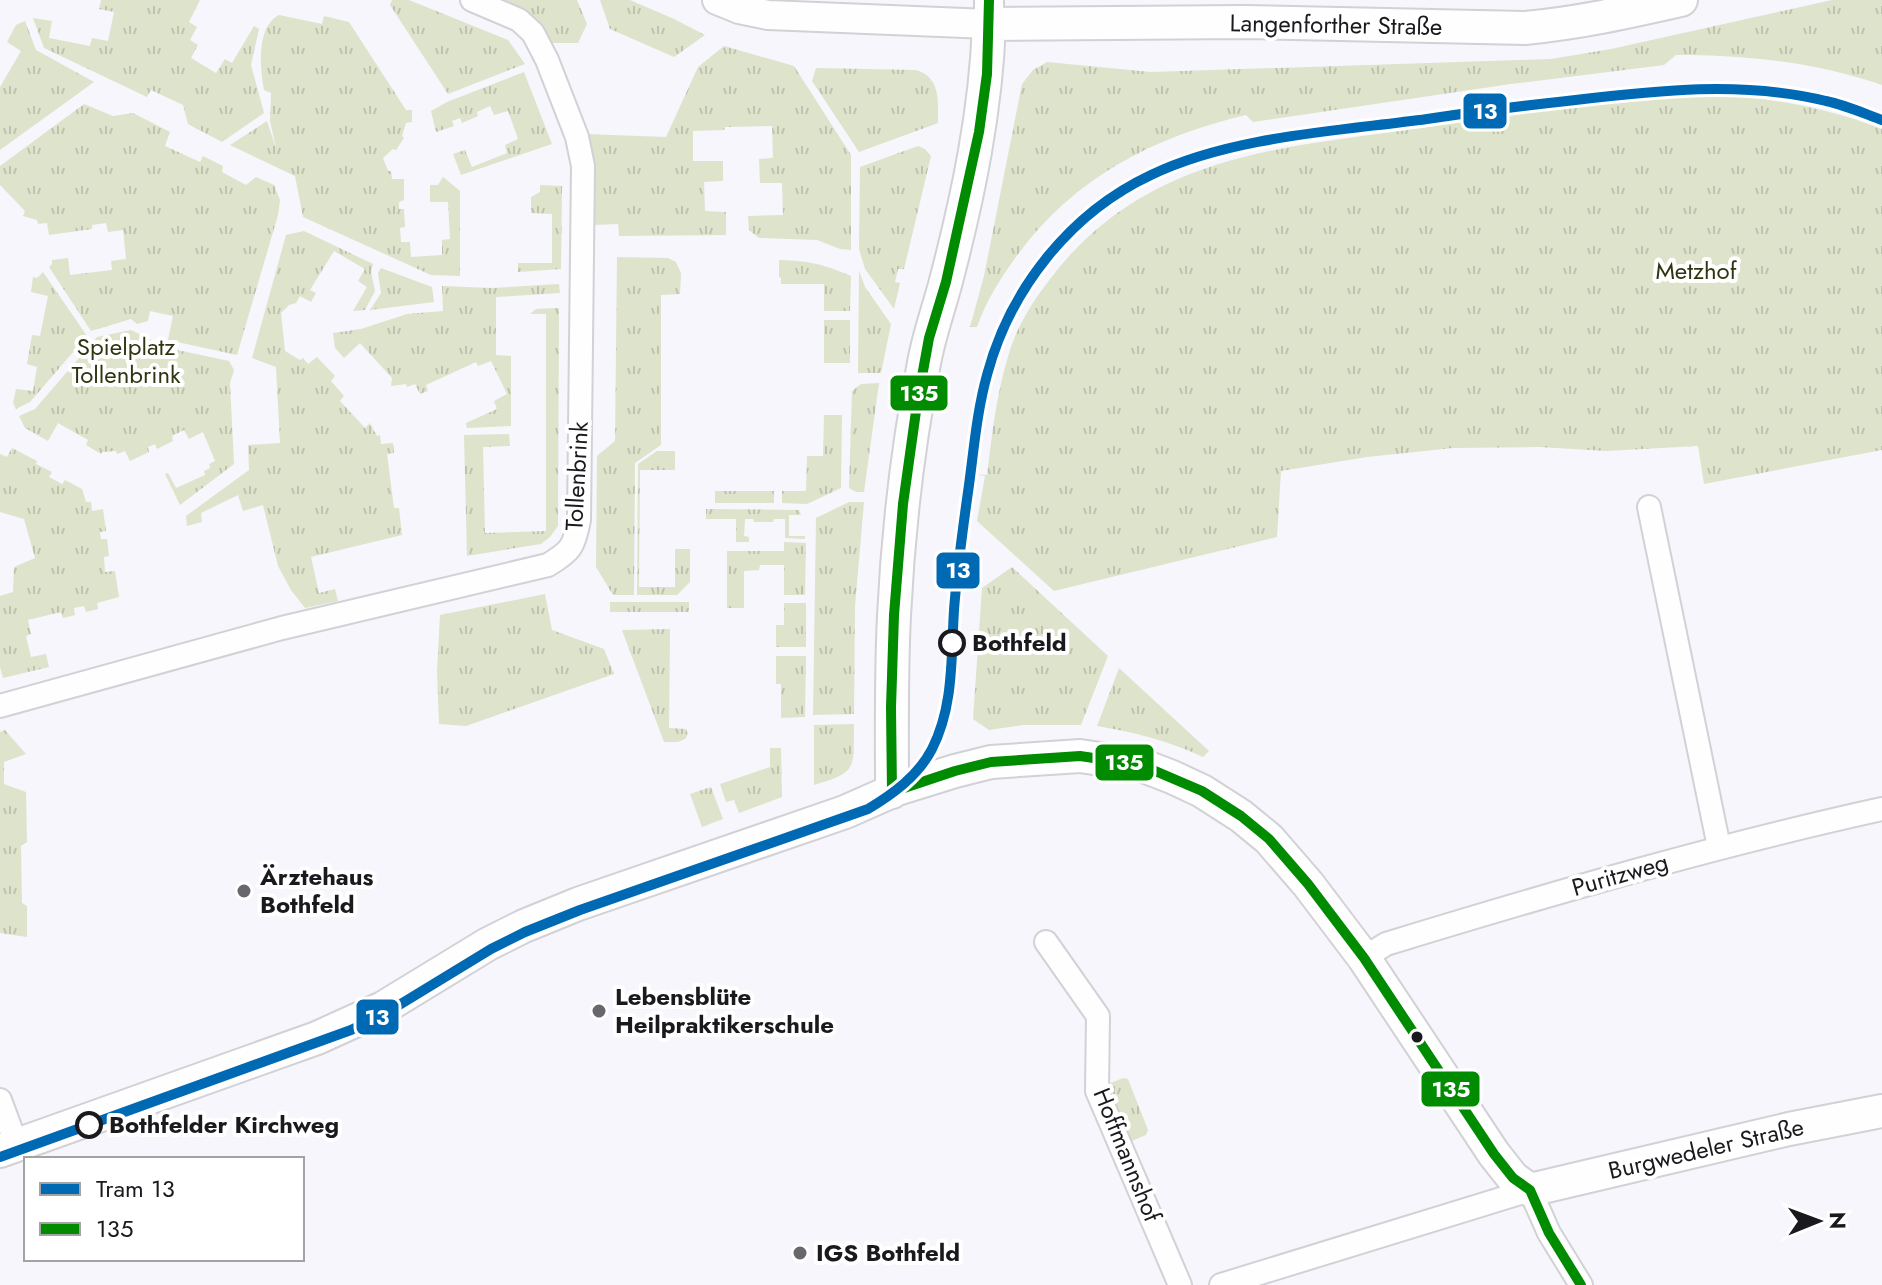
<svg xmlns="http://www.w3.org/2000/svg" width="1882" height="1285" viewBox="0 0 1882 1285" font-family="Jost,sans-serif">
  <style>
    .grass { fill: url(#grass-tufts) }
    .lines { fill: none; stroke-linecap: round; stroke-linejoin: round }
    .minor-casing { stroke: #d1d1d6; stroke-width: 26 }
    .tertiary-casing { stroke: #d1d1d6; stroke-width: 32 }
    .secondary-casing { stroke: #d1d1d6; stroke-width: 36 }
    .minor { stroke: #fefeff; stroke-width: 22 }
    .tertiary { stroke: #fefeff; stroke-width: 28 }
    .secondary { stroke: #fefeff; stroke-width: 32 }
    .bus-1-casing { stroke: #fff; stroke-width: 16 }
    .bus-1 { stroke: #008b00; stroke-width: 10 }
    .tram-1-casing { stroke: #fff; stroke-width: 16 }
    .tram-1 { stroke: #0069b4; stroke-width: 10 }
    .stop-dot { fill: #fff; stroke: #1a1a1e; stroke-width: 4 }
    .poi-dot { fill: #67676c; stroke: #fff; stroke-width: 3 }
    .bus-dot { fill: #1a1a1e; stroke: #fff; stroke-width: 3 }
    .labels { text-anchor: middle; stroke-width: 8; stroke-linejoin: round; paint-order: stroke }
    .street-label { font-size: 24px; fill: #1a1a1e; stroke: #fff }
    .park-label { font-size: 24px; fill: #2f3511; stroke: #fff }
    .stop-label { font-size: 24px; font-weight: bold; fill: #1a1a1e; stroke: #fff; text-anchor: start }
    .poi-label { font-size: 24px; font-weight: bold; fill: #1a1a1e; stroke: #fff; text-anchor: start }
    .line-badge { stroke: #fff; stroke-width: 3 }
    .badge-label { font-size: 22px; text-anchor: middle; font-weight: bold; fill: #fff }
  </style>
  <defs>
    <pattern id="grass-tufts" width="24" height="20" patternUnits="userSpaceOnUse" patternTransform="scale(2)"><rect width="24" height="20" fill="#dee3cb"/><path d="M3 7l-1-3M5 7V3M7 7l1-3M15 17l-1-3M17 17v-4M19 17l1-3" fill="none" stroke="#bec2ae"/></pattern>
  </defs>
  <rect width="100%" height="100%" fill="#f6f6fc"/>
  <g class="grass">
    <polygon points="101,0 200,0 189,22 197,27 190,40 198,45 191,58 216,73 225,59 232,63 254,26 259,29 251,65 264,113 222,142 188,124 183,105 151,90 147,97 44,48 33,18 52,21 49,38 90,46 92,38 108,41 114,12 99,9"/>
    <polygon points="392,0 409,0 508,40 525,64 448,94 390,5"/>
    <polygon points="501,0 577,0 587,24 578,43 547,43"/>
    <polygon points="600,0 630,0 674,19 705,35 674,57 610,29"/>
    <path d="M 1832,0 L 1882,0 L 1882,85 C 1815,62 1747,55 1676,55 L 1664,65 L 1511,84 L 1253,122 L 1246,115 C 1153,137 1073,178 1016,257 C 1000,279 986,301 977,327 L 970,327 L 984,276 L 1022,84 L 1033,70 L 1047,62 L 1151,72 L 1551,59 L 1611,49 Z"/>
    <path d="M 279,15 L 322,24 L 324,16 L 349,22 L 406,110 L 412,110 L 412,122 L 406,123 L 402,136 L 404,138 L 396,150 L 393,149 L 383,158 L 388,171 L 391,171 L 392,179 L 404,179 L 404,200 L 399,202 L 399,209 L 404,209 L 405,227 L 400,228 L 401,242 L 410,242 L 411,257 L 442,255 L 442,240 L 450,239 L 448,202 L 430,202 L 430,185 L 438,185 L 443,177 L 460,191 L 460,276 L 431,275 L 303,217 L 295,176 L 230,145 L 267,121 L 276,148 L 270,121 L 271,93 L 264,90 C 260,68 256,27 279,15 Z"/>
    <polygon points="25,21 36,50 94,82 0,150 0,87 21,51 7,42 16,25"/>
    <polygon points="724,46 794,66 851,155 851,250 840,249 817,240 759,238 749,230 748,216 783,215 782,183 760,183 759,159 773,158 772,126 725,127 724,130 693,131 693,161 723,161 723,181 704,182 705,211 726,212 726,235 619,236 618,224 593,225 593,153 585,134 666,137 698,67"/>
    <path d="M 816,68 L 916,70 C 941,77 938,102 938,123 L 859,152 L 812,81 Z"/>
    <polygon points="524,72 552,144 461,175 453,154 465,150 472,167 507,153 505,145 518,139 508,111 494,115 490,106 477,112 478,116 462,123 460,118 452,121 454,126 436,132 431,111 447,102"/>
    <path d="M 1716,95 C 1773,98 1828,108 1882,129 L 1882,450 L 1704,484 L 1698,446 L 1606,451 L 1539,447 L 1453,448 L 1367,457 L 1281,471 L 1277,537 L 1054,591 L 977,521 L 985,476 L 974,474 L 987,475 C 992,433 997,390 1010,350 C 1020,318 1042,288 1063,263 C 1158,153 1288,147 1422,128 C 1519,114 1618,95 1716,95 Z"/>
    <polygon points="84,104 113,116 133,113 170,132 165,146 200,162 203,156 223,166 222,172 246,185 256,177 274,185 280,200 278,215 237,355 168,340 173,316 150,311 148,321 137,324 131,319 91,331 49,267 52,264 52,260 68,258 70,275 112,270 111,261 126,259 123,230 108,232 106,223 92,225 92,229 49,235 47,223 38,224 37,220 23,216 25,211 0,185 0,166"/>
    <polygon points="918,146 925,149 931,156 904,269 898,269 895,282 900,283 894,309 865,269 859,249 860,167"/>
    <polygon points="540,185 562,186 561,269 518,272 518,263 552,263 552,214 531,213 531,197 540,192"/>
    <polygon points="304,231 373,264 371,272 375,291 365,310 353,311 367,287 358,281 365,269 334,251 310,290 316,293 311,302 300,296 296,303 289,305 281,313 285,351 300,360 303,358 308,364 317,357 335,376 331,381 344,396 340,401 365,428 370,423 377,436 380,435 381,444 393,443 394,453 387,454 394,508 399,508 402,535 311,557 319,593 335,589 338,601 305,608 291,590 278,566 263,505 243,511 238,495 201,513 202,522 187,526 186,516 249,470 248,445 280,443 276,367 252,358 286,235"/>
    <polygon points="617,257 668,258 676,262 681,273 680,294 661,295 661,445 635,463 634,595 613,595 596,567 597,456 615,441"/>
    <path d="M 779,260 C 810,261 823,264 851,276 L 850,311 L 824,311 L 824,284 L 781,284 L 781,278 L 779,277 Z"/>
    <polygon points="381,268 432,287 434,302 370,310 381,293 378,273"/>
    <polygon points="859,271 865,287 891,324 881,373 858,373"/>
    <polygon points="43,272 87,336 30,402 16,409 13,403 16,389 33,391 37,367 27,364 32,335 40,336 48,296 31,292 33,277 37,278"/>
    <polygon points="559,284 560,293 496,297 496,355 511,356 511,426 467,428 466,423 497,409 494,401 507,394 491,361 478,366 476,362 426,385 428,391 420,394 415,384 407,387 406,384 391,386 392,378 360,343 344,358 335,348 333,333 361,329 407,314 443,311 442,286 492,288"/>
    <polygon points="559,308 558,526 550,537 541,544 467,556 464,435 509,434 510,446 483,447 485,533 546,531 546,314 530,314 536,309"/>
    <rect x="824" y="320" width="26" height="43"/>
    <polygon points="131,330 168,348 229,361 234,370 230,383 234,464 180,505 165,474 168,473 176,488 205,475 204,471 210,468 209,464 215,461 203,432 189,439 184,430 172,436 173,441 157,449 155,444 148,447 149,452 130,461 125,451 117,454 116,451 102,452 101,454 86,445 88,440 58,423 48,441 25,428 19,416 35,409 97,337"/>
    <polygon points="879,383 864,492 856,492 849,488 852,391 861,384"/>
    <polygon points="824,415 842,415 841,488 807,504 782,503 782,491 806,491 807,456 823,456"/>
    <polygon points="12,448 37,461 36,464 52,472 49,477 62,484 65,480 82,489 86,502 91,502 92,511 103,509 106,531 100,532 101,539 107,539 109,556 104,557 105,572 115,571 119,597 97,603 98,609 86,612 84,606 74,608 75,615 63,618 61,612 28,620 31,634 26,636 31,657 46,654 49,667 3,678 0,667 0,596 13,592 14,567 35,558 24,519 0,512 0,454 7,457"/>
    <polygon points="657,451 675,451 675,470 640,470 639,587 675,587 675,549 690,549 690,582 677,595 637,595 638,464"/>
    <rect x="715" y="491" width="59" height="12"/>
    <polygon points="849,502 864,502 855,606 854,714 813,715 816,518"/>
    <polygon points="706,509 799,510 801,515 789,515 789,536 805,536 805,539 785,538 785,519 774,519 773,522 754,522 753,519 745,519 744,536 749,537 749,542 736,542 736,519 706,519"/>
    <polygon points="784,542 806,543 805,595 784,595 784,565 760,565 759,570 744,571 744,608 727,608 727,551 784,551"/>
    <polygon points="1012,567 1108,656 1081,725 1023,725 989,730 973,719 982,588"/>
    <polygon points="545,594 552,630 604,649 614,674 466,726 439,724 437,671 440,615"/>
    <rect x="610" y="602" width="79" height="10"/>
    <polygon points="784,603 806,603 806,647 776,647 776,625 784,625"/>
    <polygon points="670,629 669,728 686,729 688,734 685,739 678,742 664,742 622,630"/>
    <polygon points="776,656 806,656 805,717 781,718 781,684 776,684"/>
    <path d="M 1119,668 L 1209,751 L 1203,757 C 1169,741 1134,732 1097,726 Z"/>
    <path d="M 854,724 C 853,768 859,772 814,785 L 814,725 Z"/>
    <polygon points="5,730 26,754 4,762 4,784 26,792 27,842 21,846 22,903 27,906 27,937 0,933 0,732"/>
    <polygon points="770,748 781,748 782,797 739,813 734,800 726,802 720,784 770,767"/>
    <polygon points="711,787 723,819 702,827 690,794"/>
    <polygon points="1123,1078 1128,1079 1148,1130 1146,1135 1129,1142 1104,1090 1108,1084"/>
  </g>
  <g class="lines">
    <g class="minor-casing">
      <g id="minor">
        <polyline points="1649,507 1719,847"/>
        <path d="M 0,706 L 282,628 L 548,565 C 571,551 574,547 579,520 L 583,166 L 577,137 L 547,60 L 533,33 L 519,20 L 472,0"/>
        <polyline points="1046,942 1098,1016 1097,1091 1180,1285"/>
        <path d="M 1364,958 L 1386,944 C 1550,894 1714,846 1882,809"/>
        <polyline points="0,1100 17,1146"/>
        <polyline points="1221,1285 1530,1190 1549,1233 1581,1285"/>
      </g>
    </g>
    <g class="tertiary-casing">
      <polyline id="tertiary" points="717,0 739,9 768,15 989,24 989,0"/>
    </g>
    <g class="secondary-casing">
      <g id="secondary">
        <path d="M 892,792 C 892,733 891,674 894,616 C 898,531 908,446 924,363 C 929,335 939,308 946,281 C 968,197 986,111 989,24 L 1243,22 L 1525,28 C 1579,23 1628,12 1681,0"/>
        <polyline points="0,1151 317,1038 383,1008 488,944 524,926 578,904 845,812 897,789 955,771 991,762 1080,756 1141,765 1172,777 1202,791 1241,816 1269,839 1308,884 1364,958 1494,1154 1513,1178 1530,1190 1789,1129 1882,1111"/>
      </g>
    </g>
    <use href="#minor" class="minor"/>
    <use href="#tertiary" class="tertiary"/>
    <use href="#secondary" class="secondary"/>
    <g class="bus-1-casing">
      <g id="bus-1">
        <polyline points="892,792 955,771 991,762 1080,756 1141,765 1202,791 1241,816 1269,839 1308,884 1364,958 1494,1154 1513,1178 1530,1190 1549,1233 1581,1285"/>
        <polyline points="892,792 891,707 894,615 903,504 917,404 929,338 946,282 979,132 987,74 989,0"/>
      </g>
    </g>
    <use href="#bus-1" class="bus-1"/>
    <g class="tram-1-casing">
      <path id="tram-1" d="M 0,1157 L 351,1030 L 386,1013 L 491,949 L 525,932 L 580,910 L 868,809 C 893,794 918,776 932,749 C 954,706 951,657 954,610 C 957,569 963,527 969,485 C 974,448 977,411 987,375 C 1010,289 1070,213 1151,175 C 1232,136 1339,131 1427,119 C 1474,112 1520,106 1567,101 C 1652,91 1741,80 1826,101 C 1845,105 1863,113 1882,120"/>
    </g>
    <use href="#tram-1" class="tram-1"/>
  </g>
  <g class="stop-dot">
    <circle cx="952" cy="643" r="12"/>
    <circle cx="89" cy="1125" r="12"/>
  </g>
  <g class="poi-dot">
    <circle cx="244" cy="891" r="8"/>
    <circle cx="599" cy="1011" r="8"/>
    <circle cx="800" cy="1253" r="8"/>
  </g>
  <circle class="bus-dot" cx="1417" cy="1037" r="7"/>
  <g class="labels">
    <g class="street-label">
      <text transform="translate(1336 25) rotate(1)" y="8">Langenforther Straße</text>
      <text transform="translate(577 476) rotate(-87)" y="8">Tollenbrink</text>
      <text transform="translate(1620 875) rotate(-16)" y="8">Puritzweg</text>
      <text transform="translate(1706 1149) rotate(-13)" y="8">Burgwedeler Straße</text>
      <text transform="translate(1127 1155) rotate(68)" y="8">Hoffmannshof</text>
    </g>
    <g class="park-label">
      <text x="1696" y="279">Metzhof</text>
      <text x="126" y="355">Spielplatz<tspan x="126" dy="28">Tollenbrink</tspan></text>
    </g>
    <g class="stop-label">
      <text x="972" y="651">Bothfeld</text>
      <text x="109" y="1133">Bothfelder Kirchweg</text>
    </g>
    <g class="poi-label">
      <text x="260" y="885">Ärztehaus<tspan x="260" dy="28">Bothfeld</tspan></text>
      <text x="615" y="1005">Lebensblüte<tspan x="615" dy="28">Heilpraktikerschule</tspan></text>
      <text x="816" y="1261">IGS Bothfeld</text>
    </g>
  </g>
  <g class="line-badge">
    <rect x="1462" y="92" width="46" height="38" rx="8" fill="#0069b4"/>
    <rect x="889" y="374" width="60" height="38" rx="8" fill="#008b00"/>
    <rect x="935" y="551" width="46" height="39" rx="8" fill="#0069b4"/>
    <rect x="1094" y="743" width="61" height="39" rx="8" fill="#008b00"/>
    <rect x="355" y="998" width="45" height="38" rx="8" fill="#0069b4"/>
    <rect x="1420" y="1070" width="61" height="38" rx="8" fill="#008b00"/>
  </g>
  <g class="badge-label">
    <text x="1485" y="119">13</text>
    <text x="919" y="401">135</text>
    <text x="958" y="578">13</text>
    <text x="1124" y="770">135</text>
    <text x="377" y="1025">13</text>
    <text x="1451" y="1097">135</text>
  </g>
  <rect x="24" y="1157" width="280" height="104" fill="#ffffff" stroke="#a3a3a5" stroke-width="2"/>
  <rect x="40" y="1183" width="40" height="12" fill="#0069b4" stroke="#a3a3a5" stroke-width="2"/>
  <text x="96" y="1197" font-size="24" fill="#1a1a1e">Tram 13</text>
  <rect x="40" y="1223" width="40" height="12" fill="#008b00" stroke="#a3a3a5" stroke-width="2"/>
  <text x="96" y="1237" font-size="24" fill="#1a1a1e">135</text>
  <g transform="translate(1818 1221) rotate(89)" stroke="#ffffff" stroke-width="6" paint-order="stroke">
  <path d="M0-6L14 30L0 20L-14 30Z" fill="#1a1a1e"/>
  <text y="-12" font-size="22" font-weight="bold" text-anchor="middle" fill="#1a1a1e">N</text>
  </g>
</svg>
